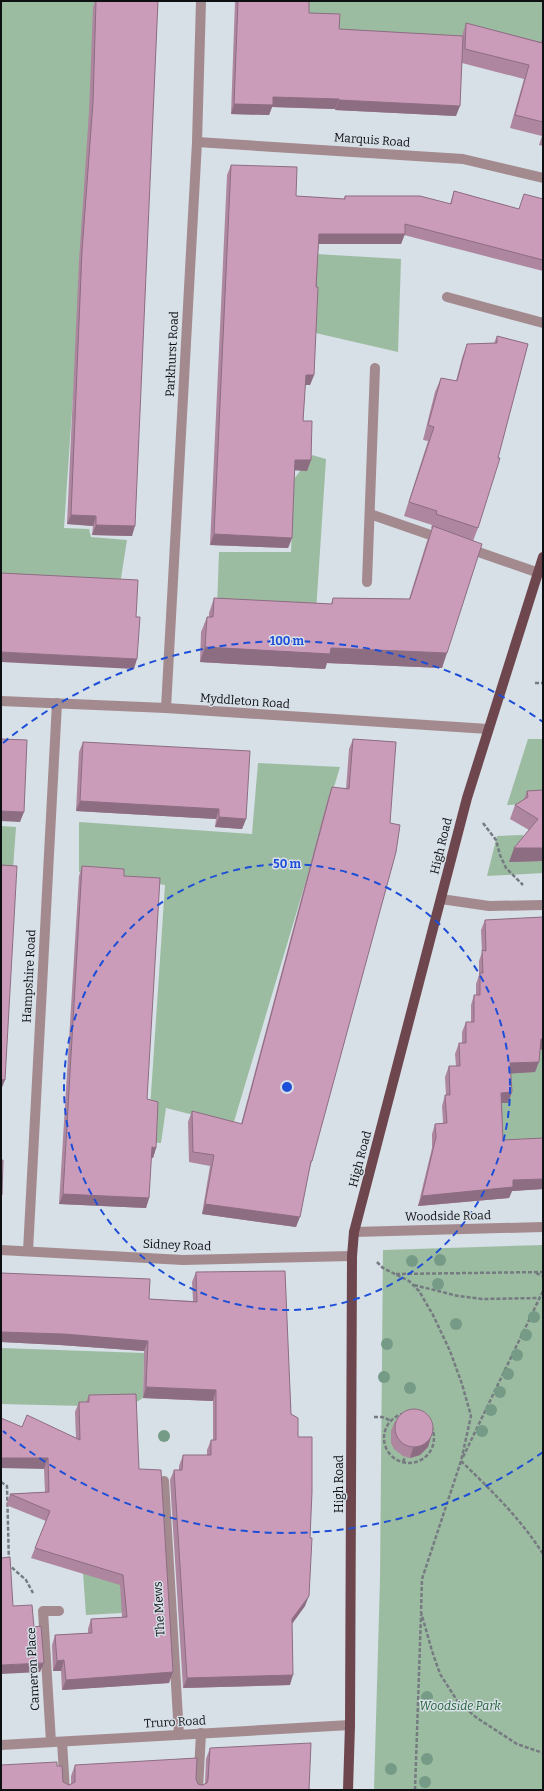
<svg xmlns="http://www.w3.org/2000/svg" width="544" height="1791" viewBox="0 0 544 1791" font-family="Bitter,serif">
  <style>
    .green { fill: #9cbca1 }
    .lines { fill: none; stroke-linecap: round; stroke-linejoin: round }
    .path { stroke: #757b80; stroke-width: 2.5; stroke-dasharray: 4 2; stroke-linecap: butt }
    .service { stroke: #a38a8e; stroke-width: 10 }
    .minor { stroke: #a38a8e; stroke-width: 10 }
    .primary { stroke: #6e464d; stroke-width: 10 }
    .tree { fill: #759b86 }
    .wall { fill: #ae869f }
    .shaded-wall { fill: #8d6d82 }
    .building { fill: #ca9cb9; stroke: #8d6d82 }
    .ring { fill: none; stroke: #1d4ed8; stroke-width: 2; stroke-dasharray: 7 5 }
    .labels { text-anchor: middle; stroke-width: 3; stroke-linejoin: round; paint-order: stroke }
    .street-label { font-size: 12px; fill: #0d0f12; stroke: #d7dfe7 }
    .park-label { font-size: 12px; font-style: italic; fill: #256437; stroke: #d7dfe7 }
    .centre { fill: #1d4ed8; stroke: #d7dfe7; stroke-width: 2 }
    .ring-label { font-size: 12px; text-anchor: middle; font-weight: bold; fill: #1d4ed8; stroke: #d7dfe7; stroke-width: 3; stroke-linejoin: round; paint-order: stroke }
  </style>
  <rect width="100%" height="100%" fill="#d7dfe7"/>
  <g class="green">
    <polygon points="1,1 100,1 64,528 89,529 91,537 127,540 118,597 1,591"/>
    <polygon points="303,1 543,1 543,40 534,56 345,36 306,22"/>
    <polygon points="316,254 401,259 398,352 307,331"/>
    <polygon points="312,455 326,459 316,612 217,608 219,552 291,552 294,479"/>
    <polygon points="528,739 543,739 543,803 507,805"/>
    <polygon points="258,763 340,767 233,1125 166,1108 161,1143 112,1138 150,1109 165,885 79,872 79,822 252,834"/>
    <polygon points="1,826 16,827 13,869 1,868"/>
    <polygon points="523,835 526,861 543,861 543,873 487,876 497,836"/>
    <polygon points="543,1039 543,1158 500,1161 503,1070"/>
    <polygon points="543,1245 543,1790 374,1790 380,1579 383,1250"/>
    <polygon points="1,1348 144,1353 143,1398 133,1404 85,1406 1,1404"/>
    <polygon points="153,1568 157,1611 86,1615 83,1573"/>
  </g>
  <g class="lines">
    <g class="path">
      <polyline points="535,683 543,683"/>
      <polyline points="483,823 496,840 500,855 506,868 523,885"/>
      <polyline points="377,1262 383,1268 409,1281 419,1291 433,1315 450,1351 462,1384 471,1416 461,1461 422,1579 421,1612 432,1651 440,1674 458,1702 477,1718 517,1744 543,1753"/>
      <polyline points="536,1273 543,1276"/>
      <polyline points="396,1274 543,1272"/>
      <polyline points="414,1285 458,1296 482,1299 539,1298"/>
      <circle cx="409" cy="1438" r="25"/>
      <polyline points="374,1417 382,1417 392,1421"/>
      <polyline points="463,1457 543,1291"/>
      <path d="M 461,1461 C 490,1489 521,1519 543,1554"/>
      <polyline points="403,1462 405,1457"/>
      <polyline points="1,1482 7,1486 9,1565 26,1580 33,1593"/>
      <polyline points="415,1790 421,1615"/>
    </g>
    <g class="service">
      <polyline points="447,297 543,323"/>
      <polyline points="370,514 442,539"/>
      <polyline points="467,548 539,573"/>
      <polyline points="367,582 375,368"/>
      <polyline points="164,1481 179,1735"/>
      <polyline points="62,1742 65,1790"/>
      <polyline points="198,1790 201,1733"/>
    </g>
    <g class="minor">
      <polyline points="197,142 463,159 543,178"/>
      <polyline points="1,701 166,708 488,729"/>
      <polyline points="166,708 197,142 201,1"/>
      <polyline points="441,899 489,906 543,905"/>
      <polyline points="354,1232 543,1227"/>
      <polyline points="1,1250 183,1260 352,1256"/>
      <polyline points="28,1251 57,703"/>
      <polyline points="51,1742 43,1611 59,1611"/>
      <polyline points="1,1745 350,1725"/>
    </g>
    <polyline class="primary" points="348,1790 350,1725 352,1256 354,1232 467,798 543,557"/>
  </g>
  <g class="tree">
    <circle cx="440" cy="1260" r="6"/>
    <circle cx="412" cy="1261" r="6"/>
    <circle cx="438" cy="1284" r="6"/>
    <circle cx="534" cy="1317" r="6"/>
    <circle cx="456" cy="1324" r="6"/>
    <circle cx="526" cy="1335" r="6"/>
    <circle cx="387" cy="1344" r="6"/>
    <circle cx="517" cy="1355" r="6"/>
    <circle cx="508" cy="1374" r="6"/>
    <circle cx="384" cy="1377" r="6"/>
    <circle cx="410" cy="1388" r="6"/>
    <circle cx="500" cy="1392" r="6"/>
    <circle cx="491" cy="1410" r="6"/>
    <circle cx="482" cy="1431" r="6"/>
    <circle cx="164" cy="1436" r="6"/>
    <circle cx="427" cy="1697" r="6"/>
    <circle cx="427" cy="1759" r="6"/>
    <circle cx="391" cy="1769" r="6"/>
    <circle cx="425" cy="1782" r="6"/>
  </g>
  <g class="wall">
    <polygon points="95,1 158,1 132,536 92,535 93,526 67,524 79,261 89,112 93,7"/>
    <polygon points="235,1 309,1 309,13 339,29 462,36 466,23 541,42 543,36 543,146 539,145 542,136 510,128 524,79 462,63 456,116 335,110 335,109 272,107 269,115 231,114"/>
    <polygon points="231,165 296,196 344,199 345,196 450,204 454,191 519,209 543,199 543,271 404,235 401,244 318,244 314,375 310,385 305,385 303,421 311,460 307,471 294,470 292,538 288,548 210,545 227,175"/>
    <polygon points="497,336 528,344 478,528 473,541 442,668 327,663 325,669 200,662 201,632 207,617 209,617 209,613 214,598 331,604 333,598 409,599 427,541 432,529 431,528 432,525 404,516 428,441 423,440 435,392 441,378 456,381 462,358 467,344 494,343"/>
    <polygon points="353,739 396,742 312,1161 309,1171 296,1227 202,1214 210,1166 189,1162 188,1122 192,1111 241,1124 328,798 332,787 346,789 349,749"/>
    <polygon points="83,742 246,819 242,829 215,827 216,819 76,811 79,752"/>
    <polygon points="543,790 543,861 509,862 529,830 510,819 515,805 524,799 527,791"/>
    <polygon points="82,866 124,876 147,1099 156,1148 153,1158 151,1157 149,1198 146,1208 59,1204 79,876"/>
    <polygon points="543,917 543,1049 540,1050 535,1072 511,1073 512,1092 508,1103 502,1103 503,1140 543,1138 543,1189 512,1191 509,1198 418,1206 432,1148 432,1134 435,1124 443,1123 442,1106 445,1095 446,1095 445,1077 449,1066 456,1066 455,1054 459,1043 462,1043 462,1032 466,1022 471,1022 471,1005 474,995 476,995 476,984 479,975 479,961 482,952 481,930 485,920"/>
    <polygon points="196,1272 291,1414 298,1437 305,1606 292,1624 290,1685 183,1688 170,1480 174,1470 179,1470 179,1466 183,1455 207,1455 207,1450 211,1440 213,1440 213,1401 143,1398 144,1351 60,1345 1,1342 1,1273 149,1299 193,1301 192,1282"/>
    <polygon points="89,1395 139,1469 169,1683 62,1690 61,1671 53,1671 52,1645 55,1635 88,1633 88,1629 91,1619 122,1617 120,1585 31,1558 46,1521 6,1505 10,1494 45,1492 44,1469 22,1427 76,1438 75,1412 79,1402 86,1402"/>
    <polygon points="395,1421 431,1437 428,1447 420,1455 410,1458 403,1456 394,1449 391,1443 391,1431"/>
    <polygon points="210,1748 309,1790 1,1790 57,1766 63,1782 69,1785 71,1784 71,1776 75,1765 196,1779 198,1784 202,1785 205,1784 206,1759"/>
  </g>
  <g class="shaded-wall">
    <polygon points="273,97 339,99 335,109 272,107 269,115 231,114 234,104"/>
    <polygon points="339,100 460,106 456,116 335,110"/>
    <polygon points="319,234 405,234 401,244 315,244"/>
    <polygon points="306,375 314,375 310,385 302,385"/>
    <polygon points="295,460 311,460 307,471 291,470"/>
    <polygon points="71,515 96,516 93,526 67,524"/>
    <polygon points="96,525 135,526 132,536 92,535"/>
    <polygon points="214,534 292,538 288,548 210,545"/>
    <polygon points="205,647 331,648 447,653 442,668 327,663 325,669 200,662"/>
    <polygon points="1,652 137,659 134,669 1,662"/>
    <polygon points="80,801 219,809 216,819 76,811"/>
    <polygon points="1,811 24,812 20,822 1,821"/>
    <polygon points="219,817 246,819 242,829 215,827"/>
    <polygon points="514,848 543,848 543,861 509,862"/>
    <polygon points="541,1039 543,1039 543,1049 537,1050"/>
    <polygon points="539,1062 535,1072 506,1074 510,1063"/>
    <polygon points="1,1079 5,1080 1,1090"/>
    <polygon points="512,1092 508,1103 498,1103 501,1093"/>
    <polygon points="152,1147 156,1148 153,1158 148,1157"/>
    <polygon points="543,1179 543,1189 512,1191 509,1198 418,1206 422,1196 513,1180"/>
    <polygon points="63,1194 149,1198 146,1208 59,1204"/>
    <polygon points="205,1204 300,1217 296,1227 202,1214"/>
    <polygon points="1,1332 64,1334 148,1341 144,1351 60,1345 1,1342"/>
    <polygon points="146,1387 216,1390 213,1401 143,1398"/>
    <polygon points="431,1437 428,1447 420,1455 410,1458 413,1448"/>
    <polygon points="1,1458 48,1458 44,1469 1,1468"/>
    <polygon points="309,1596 305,1606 288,1629 292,1619"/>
    <polygon points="64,1660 61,1671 53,1671 57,1661"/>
    <polygon points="44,1663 40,1672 1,1674 1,1665"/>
    <polygon points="173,1672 169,1683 62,1690 66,1680"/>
    <polygon points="293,1675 290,1685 183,1688 187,1678"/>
  </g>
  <g class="building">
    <polygon points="96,1 158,1 135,526 96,525 96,516 71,515 82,251 93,102"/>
    <polygon points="238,1 309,1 309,13 340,14 339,29 463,36 460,106 339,100 339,99 273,97 273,105 234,104"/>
    <polygon points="466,23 542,43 543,39 543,122 515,115 529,65 465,49"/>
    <polygon points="231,165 297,167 296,196 345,199 345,196 420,196 451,204 454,191 519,209 524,194 543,199 543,260 405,224 405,234 319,234 316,287 318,287 314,375 306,375 303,421 312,421 311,460 295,460 292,538 214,534"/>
    <polygon points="497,336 528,344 498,458 500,458 478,528 436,514 437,511 409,502 434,427 428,425 441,378 457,381 467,344 497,343"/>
    <polygon points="433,526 482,544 447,653 331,648 330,654 205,647 207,617 213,617 214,598 332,604 333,598 410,599"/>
    <polygon points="1,573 138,580 136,617 140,617 137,659 1,652"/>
    <polygon points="1,739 27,740 24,812 1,811"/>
    <polygon points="353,739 396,742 390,823 400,825 396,852 312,1161 311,1161 300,1217 205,1204 214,1155 193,1152 192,1111 242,1124 332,787 349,789"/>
    <polygon points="83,742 250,751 246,819 219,817 219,809 80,801"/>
    <polygon points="543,790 543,848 514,848 538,819 515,805 528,797 527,791"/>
    <polygon points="1,865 17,866 5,1080 1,1079"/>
    <polygon points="82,866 124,869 124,876 160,878 147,1099 158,1102 156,1148 152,1147 149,1198 63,1194"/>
    <polygon points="543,917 543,1039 541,1039 539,1062 510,1063 512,1092 501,1093 503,1140 543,1138 543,1179 513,1180 513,1187 422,1196 436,1137 435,1124 447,1123 445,1095 450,1095 449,1066 460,1066 459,1043 466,1043 466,1022 474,1022 474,995 480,995 480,973 483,973 482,950 486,951 485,920"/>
    <polygon points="1,1160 3,1160 2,1195 1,1195"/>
    <polygon points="285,1271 291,1414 298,1418 298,1437 312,1437 312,1492 310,1538 312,1538 309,1596 292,1619 293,1675 187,1678 174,1470 182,1470 183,1455 211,1455 211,1440 216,1440 216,1390 146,1387 148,1341 64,1334 1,1332 1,1273 150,1279 149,1299 197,1302 196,1272"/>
    <polygon points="136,1394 139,1469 161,1470 173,1672 66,1680 64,1660 57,1661 55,1635 92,1633 91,1619 127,1617 123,1575 35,1548 50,1511 10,1494 49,1492 48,1458 1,1458 1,1418 22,1427 27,1415 80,1440 79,1402 89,1402 89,1395"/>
    <circle cx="414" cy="1428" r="19"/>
    <polygon points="10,1557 13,1606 32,1605 34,1627 41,1626 44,1663 1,1665 1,1558"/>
    <polygon points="311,1743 309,1790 1,1790 1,1765 57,1762 57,1766 62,1766 63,1782 69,1785 75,1782 75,1765 197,1758 196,1779 198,1784 202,1785 207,1783 208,1780 210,1748"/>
  </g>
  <g class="ring">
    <circle cx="287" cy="1087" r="223"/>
    <path d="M543 1452A446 446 0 0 1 3 1431M3 743A446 446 0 0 1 543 722"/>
  </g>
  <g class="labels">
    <g class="street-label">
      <text transform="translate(372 140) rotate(4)" y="4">Marquis Road</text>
      <text transform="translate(172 354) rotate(-87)" y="4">Parkhurst Road</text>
      <text transform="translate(245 701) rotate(4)" y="4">Myddleton Road</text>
      <text transform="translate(441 846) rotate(-76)" y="4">High Road</text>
      <text transform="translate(29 976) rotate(-87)" y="4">Hampshire Road</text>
      <text transform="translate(360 1159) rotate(-75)" y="4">High Road</text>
      <text transform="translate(448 1216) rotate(-1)" y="4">Woodside Road</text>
      <text transform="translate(177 1245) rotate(2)" y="4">Sidney Road</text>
      <text transform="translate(339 1484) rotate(-90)" y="4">High Road</text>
      <text transform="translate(159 1609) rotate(-93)" y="4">The Mews</text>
      <text transform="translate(33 1669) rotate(-93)" y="4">Cameron Place</text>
      <text transform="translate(175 1722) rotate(-3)" y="4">Truro Road</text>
    </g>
    <g class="park-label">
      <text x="460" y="1710">Woodside Park</text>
    </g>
  </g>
  <circle cx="287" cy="1087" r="6" class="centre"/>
  <g class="ring-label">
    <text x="287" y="645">100 m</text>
    <text x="287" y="868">50 m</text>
  </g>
  <rect width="544" height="1791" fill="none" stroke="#0d0f12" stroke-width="4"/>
</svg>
